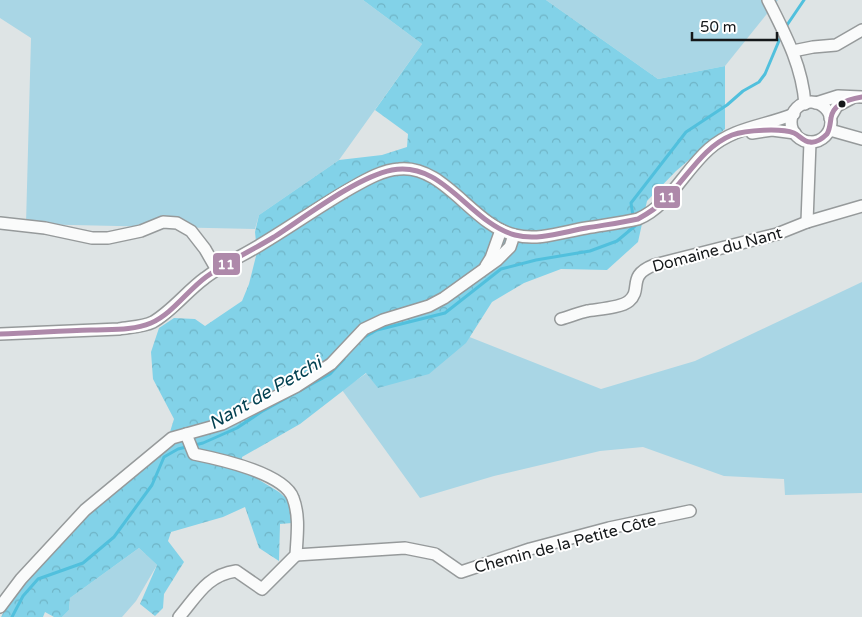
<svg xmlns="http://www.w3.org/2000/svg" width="862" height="617" viewBox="0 0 862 617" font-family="'Varela Round',sans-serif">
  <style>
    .green { fill: #a9d6e5 }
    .forest { fill: url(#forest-crowns) }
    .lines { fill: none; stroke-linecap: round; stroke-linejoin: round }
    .stream { stroke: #51c0dd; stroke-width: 3 }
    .minor-casing { stroke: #969a9b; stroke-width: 14 }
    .minor { stroke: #fafbfb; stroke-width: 11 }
    .bus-1-casing { stroke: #fff; stroke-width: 9 }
    .bus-1 { stroke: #ae89aa; stroke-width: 5 }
    .bus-dot { fill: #15181a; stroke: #fff; stroke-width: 2 }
    .labels { text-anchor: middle; stroke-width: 4; stroke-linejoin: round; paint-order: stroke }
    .street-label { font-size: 16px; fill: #15181a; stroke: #fff }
    .water-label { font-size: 18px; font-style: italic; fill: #034151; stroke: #fff }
    .line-badge { stroke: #fff; stroke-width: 2 }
    .badge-label { font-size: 14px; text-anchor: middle; font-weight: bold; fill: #fff }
  </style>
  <defs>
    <pattern id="forest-crowns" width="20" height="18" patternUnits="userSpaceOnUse" patternTransform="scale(1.25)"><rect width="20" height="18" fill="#82d2e8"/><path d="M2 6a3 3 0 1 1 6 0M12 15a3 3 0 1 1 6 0" fill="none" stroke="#6fb4c6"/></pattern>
  </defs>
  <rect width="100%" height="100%" fill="#dee4e5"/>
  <g class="green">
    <polygon points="0,0 363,0 422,44 339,160 259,215 255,229 26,224 31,38 0,18"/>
    <polygon points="546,0 778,0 725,66 658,79"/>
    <polygon points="862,282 862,493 785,495 784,479 724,476 643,447 600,451 494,476 420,498 342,390 367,373 467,336 601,389 695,361"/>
    <polygon points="139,548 157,565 136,601 122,617 62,617 69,610 70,598"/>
  </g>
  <polygon class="forest" points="363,0 546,0 658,79 725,66 725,129 676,171 647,201 638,242 607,270 561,269 524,283 492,302 466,343 429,374 378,388 366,373 300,424 242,457 243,470 279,492 288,500 292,523 280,524 279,561 259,548 245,507 223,517 171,532 168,541 184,562 164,594 163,608 155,616 140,604 157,565 139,548 70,598 69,610 62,617 54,617 45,612 43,617 1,617 13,595 39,565 74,532 80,522 114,489 165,448 174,419 153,379 151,352 159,328 174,318 195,319 205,326 242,301 249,284 257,252 255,232 259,215 339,160 382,155 407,147 408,134 375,110 422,44"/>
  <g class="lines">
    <g class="stream">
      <polyline points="785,28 804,0"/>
      <polyline points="633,216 631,203 686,132 727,105 743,91 759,82 765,74 781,36"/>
      <polyline points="361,339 377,330 445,313 501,269 536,260 590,251 617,241 635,226 634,222"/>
      <polyline points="12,617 23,596 38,579 83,563 114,537 152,485 164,457 178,449 203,443 237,428 261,412 330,374 344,359"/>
    </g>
    <g class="minor-casing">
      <g id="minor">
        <path d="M 768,0 C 785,34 802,65 805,104"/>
        <polyline points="793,51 813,47 836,45 862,30"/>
        <circle cx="811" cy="122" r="20"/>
        <polyline points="816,103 838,96 862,97"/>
        <polyline points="830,118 837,106 852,98"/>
        <polyline points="830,130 862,139"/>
        <polyline points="752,133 772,130 795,133"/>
        <polyline points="807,222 810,142"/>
        <polyline points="0,223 45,228 92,238 108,238 141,231 163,222 177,223 191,231 205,249 217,270"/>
        <polyline points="486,266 491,258 501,230"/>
        <path d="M 561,319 C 569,317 578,313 587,311 C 598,309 621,308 629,301 C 643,289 626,276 654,265 L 777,234 L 807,222 L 862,206"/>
        <path d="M 0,334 L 119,329 C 130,327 143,327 153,322 C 172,311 187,291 205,278 C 222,265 242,256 260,245 C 292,226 321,205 353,187 C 367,179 383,170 399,169 C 444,164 473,226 515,235 C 538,241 563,232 586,228 C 603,225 621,223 638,219 C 669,206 684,171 709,149 C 734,127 765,126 794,114"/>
        <polyline points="296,555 405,548 435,554 461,572 530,549 609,528 690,511"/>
        <polyline points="0,607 21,579 85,510 172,438 222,424 297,386 331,364 364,329 383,320 429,306 444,298 497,260 510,247 514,235"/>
        <path d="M 179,617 C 197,596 207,575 236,571 L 262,589 L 296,555 C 297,536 300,516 293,498 C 284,473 219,459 194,454 L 186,434"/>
      </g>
    </g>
    <use href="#minor" class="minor"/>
    <g class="bus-1-casing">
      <path id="bus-1" d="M 0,334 C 30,333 60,331 91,330 C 110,329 132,331 151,323 C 172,314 187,291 206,277 C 227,262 251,251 274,237 C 305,217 357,177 392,170 C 443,160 470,223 515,235 C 538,241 563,232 586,228 C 603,225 621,223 638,219 C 647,214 656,209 663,201 C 686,180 702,147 732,135 C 746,130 781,128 794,133 C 799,135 804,142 810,142 C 816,143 823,138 827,134 C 830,129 830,124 831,118 C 833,104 849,99 862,97"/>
    </g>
    <use href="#bus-1" class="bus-1"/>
  </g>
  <circle class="bus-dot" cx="842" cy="104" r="4.5"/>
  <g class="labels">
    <g class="street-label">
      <text transform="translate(717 249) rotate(-15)" y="6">Domaine du Nant</text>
      <text transform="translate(565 543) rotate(-15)" y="6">Chemin de la Petite Côte</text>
    </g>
    <g class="water-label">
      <text transform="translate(265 393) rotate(-30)" y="6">Nant de Petchi</text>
    </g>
  </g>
  <g class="line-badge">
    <rect x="653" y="185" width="28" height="24" rx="5" fill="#ae89aa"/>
    <rect x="212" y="252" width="29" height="24" rx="5" fill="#ae89aa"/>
  </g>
  <g class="badge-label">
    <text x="667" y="202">11</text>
    <text x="226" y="269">11</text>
  </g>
  <path d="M692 32v8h85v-8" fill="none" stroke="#15181a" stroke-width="2.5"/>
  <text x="700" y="32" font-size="15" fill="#15181a" stroke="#ffffff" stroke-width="4" paint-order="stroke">50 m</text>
</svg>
